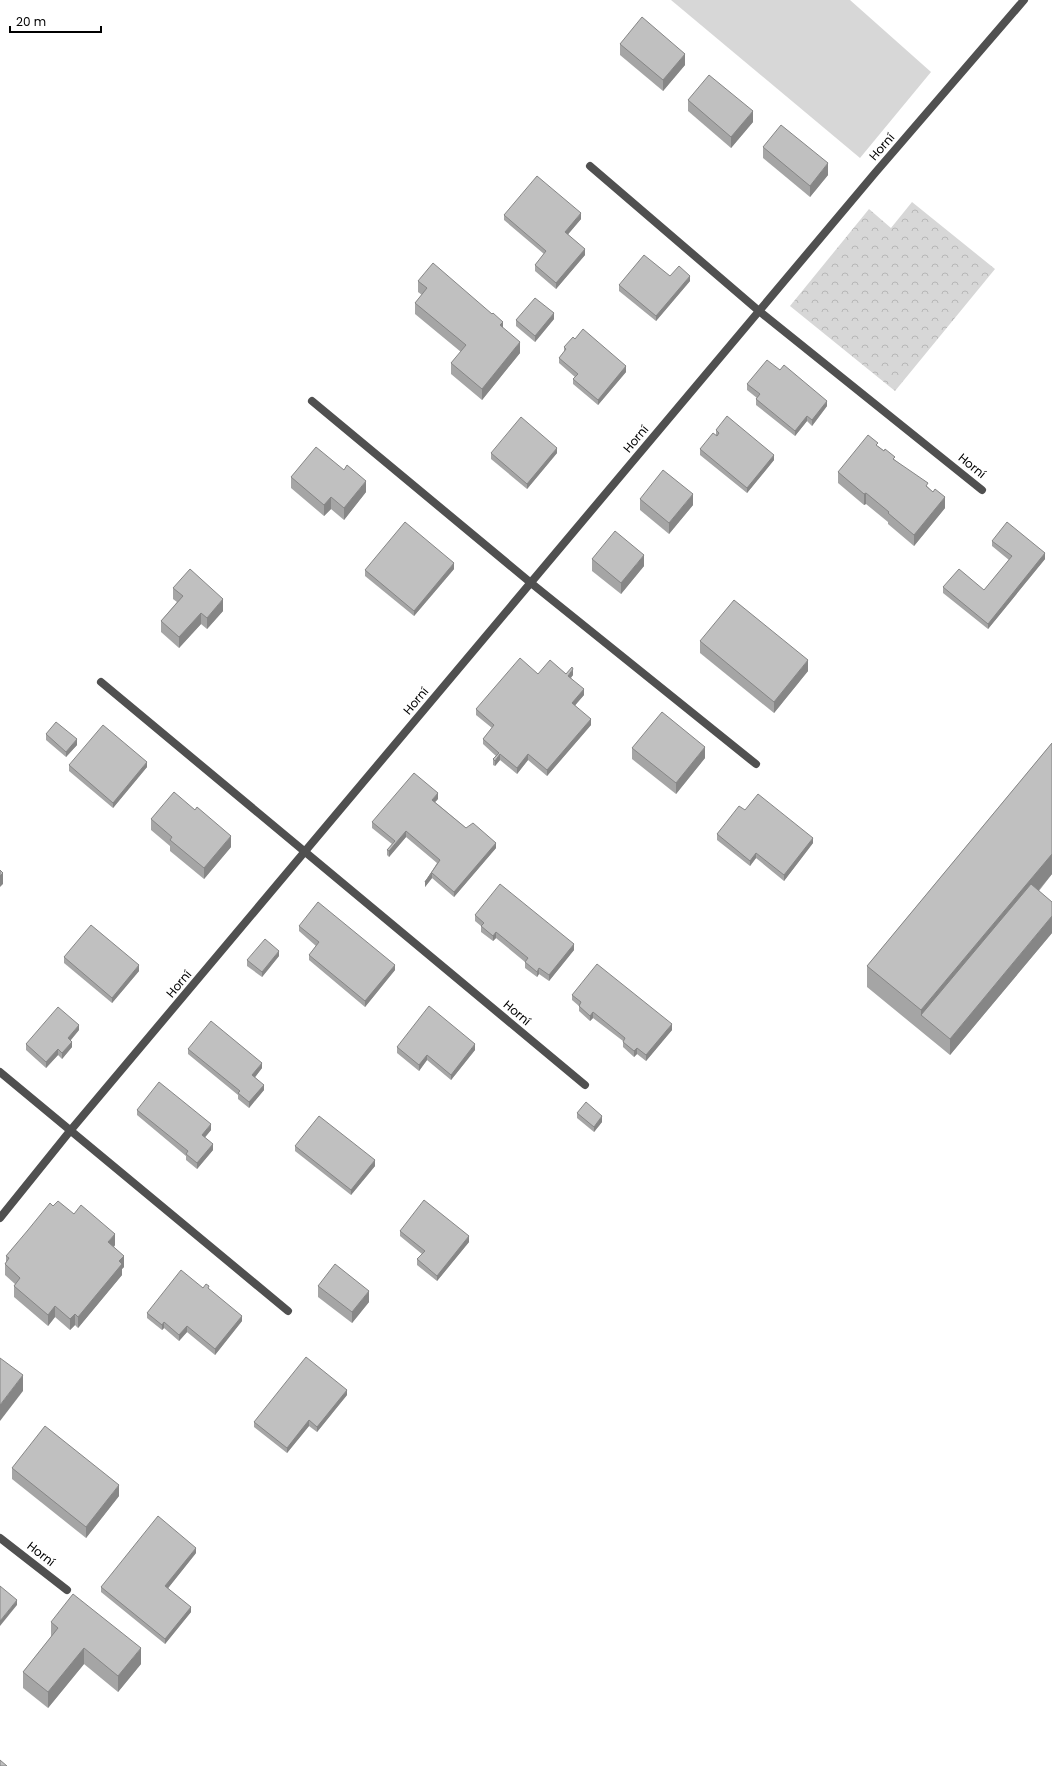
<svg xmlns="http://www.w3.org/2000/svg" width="1052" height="1766" viewBox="0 0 1052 1766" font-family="Poppins,sans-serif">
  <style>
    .grass { fill: #d7d7d7 }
    .park { fill: url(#park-crowns) }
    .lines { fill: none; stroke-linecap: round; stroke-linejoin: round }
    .minor { stroke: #505050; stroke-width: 8 }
    .wall { fill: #a5a5a5 }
    .shaded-wall { fill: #868686 }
    .building { fill: #c0c0c0; stroke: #868686 }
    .labels { text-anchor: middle; stroke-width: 3; stroke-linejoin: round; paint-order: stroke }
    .street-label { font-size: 12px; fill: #000; stroke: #fff }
  </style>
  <defs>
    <pattern id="park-crowns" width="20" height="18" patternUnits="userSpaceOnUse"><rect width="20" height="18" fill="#d7d7d7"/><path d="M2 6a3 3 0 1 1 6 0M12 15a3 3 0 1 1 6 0" fill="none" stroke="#b7b7b7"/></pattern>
  </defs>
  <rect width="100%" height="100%" fill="#fff"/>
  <polygon class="grass" points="671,0 850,0 931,72 860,158"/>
  <polygon class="park" points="912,202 995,269 895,391 790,306 869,209 891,228"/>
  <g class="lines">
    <g class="minor">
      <polyline points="590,166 759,311 982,490"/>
      <polyline points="312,401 531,583 756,764"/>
      <polyline points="101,682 585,1085"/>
      <polyline points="0,1072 288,1311"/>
      <polyline points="0,1218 70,1131 875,173 1024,0"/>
      <polyline points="0,1538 67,1590"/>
    </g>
  </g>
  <g class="wall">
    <polygon points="620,44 685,65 663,91 620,55"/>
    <polygon points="688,100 753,122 731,148 688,111"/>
    <polygon points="763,147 828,175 810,197 763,158"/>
    <polygon points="504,215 581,219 568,234 585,255 556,289 535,271 535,265 544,254 504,220"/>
    <polygon points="670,276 690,281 656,321 619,291 619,285"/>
    <polygon points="418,281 503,328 520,353 482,400 451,374 451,363 461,352 415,314 415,303 422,295 418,292"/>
    <polygon points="554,319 535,342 516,326 516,320"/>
    <polygon points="575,339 626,372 598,405 573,384 573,379 575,377 559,363 559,358 564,352 564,347"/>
    <polygon points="780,370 827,406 812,426 807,421 795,436 756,405 756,399 757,398 747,390 747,384"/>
    <polygon points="716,430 774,460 747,493 700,455 700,449 716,435"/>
    <polygon points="878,446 928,487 945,508 914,546 888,524 888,522 866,504 864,505 838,483 838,472"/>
    <polygon points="491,453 557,453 527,489 491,459"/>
    <polygon points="291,477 366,492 344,520 331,509 324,516 291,488"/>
    <polygon points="640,499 693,505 669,534 640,510"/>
    <polygon points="992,541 1045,559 988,629 943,593 943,587 984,590 1009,560 992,546"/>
    <polygon points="592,559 644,566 621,594 592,571"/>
    <polygon points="454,569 414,616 365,576 365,570"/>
    <polygon points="173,588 223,611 207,629 201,624 179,648 161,632 161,621 177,602 173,599"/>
    <polygon points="700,641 808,671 774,713 700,653"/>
    <polygon points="538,674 573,675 571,678 584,695 575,705 591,725 547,776 528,760 517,774 500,760 495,766 493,765 493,759 496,756 483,744 483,739 492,728 476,715 476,709"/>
    <polygon points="46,734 77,745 66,757 46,740"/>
    <polygon points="1052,743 1052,874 1039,891 1052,902 1052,933 950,1055 867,987 867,966"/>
    <polygon points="632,748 705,758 676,794 632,759"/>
    <polygon points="69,765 147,767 113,808 69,771"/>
    <polygon points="438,799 435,802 466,828 496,848 454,897 432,878 425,887 425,882 437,863 406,837 389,857 387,855 387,850 392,844 372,828 372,822"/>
    <polygon points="195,810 231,847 204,879 170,851 170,846 151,830 151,819"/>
    <polygon points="745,810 813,843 784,881 756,858 750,866 717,840 717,834"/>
    <polygon points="475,915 574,950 549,981 539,974 537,977 525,968 525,962 496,938 493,941 481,932 481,926 475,921"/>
    <polygon points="299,926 395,970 365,1007 309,960 309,955 316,946 299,931"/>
    <polygon points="279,956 262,977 247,966 247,960"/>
    <polygon points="64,957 139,971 112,1003 64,963"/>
    <polygon points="572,995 672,1030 646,1061 637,1054 634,1057 623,1047 623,1041 593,1018 590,1021 579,1011 579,1006 572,1000"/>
    <polygon points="79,1030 71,1040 72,1047 62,1059 58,1055 46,1068 26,1050 26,1044"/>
    <polygon points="397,1047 475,1050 451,1080 427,1060 419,1071 397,1053"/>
    <polygon points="188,1049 262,1068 255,1077 264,1090 249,1108 238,1099 238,1095 188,1054"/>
    <polygon points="137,1110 211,1130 205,1137 213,1150 197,1169 186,1160 186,1156 137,1115"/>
    <polygon points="577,1113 602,1122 594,1132 577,1118"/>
    <polygon points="295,1146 375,1166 351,1195 295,1151"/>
    <polygon points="53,1206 74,1214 115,1245 114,1247 124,1267 122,1269 122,1275 78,1328 75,1325 70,1330 55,1317 48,1326 14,1297 14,1286 15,1284 5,1275 5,1264 6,1262 6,1256"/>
    <polygon points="400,1231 469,1242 437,1281 417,1265 417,1259 422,1254 400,1236"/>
    <polygon points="318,1286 369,1302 352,1323 318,1297"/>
    <polygon points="203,1288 209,1289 242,1321 215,1355 187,1332 179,1341 164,1328 162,1330 147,1318 147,1313"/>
    <polygon points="347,1395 317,1432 309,1426 287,1453 254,1427 254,1422"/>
    <polygon points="12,1468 119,1496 86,1538 12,1479"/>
    <polygon points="196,1553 168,1588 191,1612 165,1644 101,1592 101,1587"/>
    <polygon points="51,1622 141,1664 118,1692 84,1664 48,1708 23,1688 23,1672 51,1637"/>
  </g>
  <g class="shaded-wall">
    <polygon points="685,54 685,65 663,91 663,80"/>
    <polygon points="753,111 753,122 731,148 731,137"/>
    <polygon points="828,163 828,175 810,197 810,186"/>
    <polygon points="581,213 581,219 565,238 565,232"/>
    <polygon points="585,249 585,255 556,289 556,283"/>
    <polygon points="690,276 690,281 656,321 656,316"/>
    <polygon points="554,313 554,319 535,342 535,336"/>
    <polygon points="503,322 503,333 500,325"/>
    <polygon points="520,342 520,353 482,400 482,389"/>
    <polygon points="626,366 626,372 598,405 598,400"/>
    <polygon points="827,401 827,406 812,426 812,420"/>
    <polygon points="807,416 807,421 795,436 795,431"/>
    <polygon points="557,448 557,453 527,489 527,484"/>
    <polygon points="774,455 774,460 747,493 747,488"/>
    <polygon points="366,481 366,492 344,520 344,508"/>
    <polygon points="866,493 866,504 864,505 864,494"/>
    <polygon points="693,494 693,505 669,534 669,523"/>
    <polygon points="331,497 331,509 324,516 324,505"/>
    <polygon points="945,497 945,508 914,546 914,535"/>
    <polygon points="1045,553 1045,559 988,629 988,624"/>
    <polygon points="644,555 644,566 621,594 621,583"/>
    <polygon points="454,563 454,569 414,616 414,611"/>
    <polygon points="223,599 223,611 207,629 207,618"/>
    <polygon points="201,613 201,624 179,648 179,637"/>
    <polygon points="808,660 808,671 774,713 774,702"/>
    <polygon points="573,669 573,675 568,681 568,676"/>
    <polygon points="584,689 584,695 572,709 572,703"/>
    <polygon points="591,719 591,725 547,776 547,770"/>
    <polygon points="77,739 77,745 66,757 66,752"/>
    <polygon points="705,747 705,758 676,794 676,783"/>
    <polygon points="500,754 500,760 495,766 495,761"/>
    <polygon points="528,754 528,760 517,774 517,768"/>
    <polygon points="147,762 147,767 113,808 113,803"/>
    <polygon points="438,793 438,799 432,805 432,800"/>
    <polygon points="406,831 406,837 389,857 389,851"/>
    <polygon points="231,836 231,847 204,879 204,868"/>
    <polygon points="813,838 813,843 784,881 784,875"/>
    <polygon points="496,843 496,848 454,897 454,892"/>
    <polygon points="756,853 756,858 750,866 750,861"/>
    <polygon points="1052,854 1052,874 929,1021 921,1015 921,1010"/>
    <polygon points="3,873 3,884 0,887 0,876"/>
    <polygon points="432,873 432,878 425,887 425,882"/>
    <polygon points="1052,916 1052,933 950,1055 950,1039"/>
    <polygon points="496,932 496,938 493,941 493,936"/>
    <polygon points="574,944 574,950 549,981 549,975"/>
    <polygon points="279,951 279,956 262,977 262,972"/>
    <polygon points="139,965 139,971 112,1003 112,998"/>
    <polygon points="395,965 395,970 365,1007 365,1001"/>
    <polygon points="539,968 539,974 537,977 537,972"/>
    <polygon points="593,1012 593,1018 590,1021 590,1016"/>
    <polygon points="672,1024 672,1030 646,1061 646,1055"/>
    <polygon points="79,1025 79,1030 68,1043 68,1038"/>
    <polygon points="72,1042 72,1047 62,1059 62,1053"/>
    <polygon points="475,1044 475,1050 451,1080 451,1075"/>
    <polygon points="637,1048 637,1054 634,1057 634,1051"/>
    <polygon points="58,1049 58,1055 46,1068 46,1062"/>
    <polygon points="427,1055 427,1060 419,1071 419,1065"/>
    <polygon points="262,1063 262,1068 252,1081 252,1075"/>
    <polygon points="264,1085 264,1090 249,1108 249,1102"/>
    <polygon points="602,1116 602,1122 594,1132 594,1127"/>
    <polygon points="211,1124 211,1130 202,1141 202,1135"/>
    <polygon points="213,1144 213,1150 197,1169 197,1163"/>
    <polygon points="375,1160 375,1166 351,1195 351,1190"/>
    <polygon points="115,1234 115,1245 108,1254 108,1242"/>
    <polygon points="469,1236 469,1242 437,1281 437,1276"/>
    <polygon points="124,1256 124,1267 122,1269 122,1275 78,1328 78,1317 119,1261"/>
    <polygon points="369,1291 369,1302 352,1323 352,1312"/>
    <polygon points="55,1306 55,1317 48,1326 48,1315"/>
    <polygon points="75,1314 75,1325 70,1330 70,1319"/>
    <polygon points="242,1316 242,1321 215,1355 215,1349"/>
    <polygon points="164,1322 164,1328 162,1330 162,1325"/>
    <polygon points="187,1326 187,1332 179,1341 179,1335"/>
    <polygon points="23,1375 23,1391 0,1421 0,1405"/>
    <polygon points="347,1390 347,1395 317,1432 317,1427"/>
    <polygon points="309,1420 309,1426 287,1453 287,1448"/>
    <polygon points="119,1485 119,1496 86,1538 86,1527"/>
    <polygon points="196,1548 196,1553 165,1592 165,1586"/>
    <polygon points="17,1600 17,1605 0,1626 0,1621"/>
    <polygon points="191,1607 191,1612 165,1644 165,1639"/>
    <polygon points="84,1648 84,1664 48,1708 48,1692"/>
    <polygon points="141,1648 141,1664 118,1692 118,1676"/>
  </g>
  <g class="building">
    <polygon points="642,17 685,54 663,80 620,44"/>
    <polygon points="709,75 753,111 731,137 688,100"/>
    <polygon points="781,125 828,163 810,186 763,147"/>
    <polygon points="537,176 581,213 565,232 585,249 556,283 535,265 546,251 504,215"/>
    <polygon points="644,255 670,276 679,266 690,276 656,316 619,285"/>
    <polygon points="433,263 492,314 493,313 503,322 500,325 520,342 482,389 451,363 466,345 415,303 427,288 418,281"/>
    <polygon points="535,298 554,313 535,336 516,320"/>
    <polygon points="583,329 626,366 598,400 573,379 578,374 559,358 566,349 564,347 573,337 575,339"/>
    <polygon points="767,360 780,370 784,365 827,401 812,420 807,416 795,431 756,399 760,394 747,384"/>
    <polygon points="727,416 774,455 747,488 700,449 713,433 717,436 719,433 716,430"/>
    <polygon points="521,417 557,448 527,484 491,453"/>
    <polygon points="868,435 878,443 876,445 884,451 885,449 895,457 893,459 928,483 926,486 933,492 935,489 945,497 914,535 888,513 889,512 866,493 864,494 838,472"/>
    <polygon points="316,447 344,470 347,465 366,481 344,508 331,497 324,505 291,477"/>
    <polygon points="663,470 693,494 669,523 640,499"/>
    <polygon points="405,522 454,563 414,611 365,570"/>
    <polygon points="1007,522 1045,553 988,624 943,587 959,569 984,590 1012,556 992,541"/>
    <polygon points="615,531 644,555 621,583 592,559"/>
    <polygon points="190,569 223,599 207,618 201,613 179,637 161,621 183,596 173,588"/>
    <polygon points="734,600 808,660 774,702 700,641"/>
    <polygon points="520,658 538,674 550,660 566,674 572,667 573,669 568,676 584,689 572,703 591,719 547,770 528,754 517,768 500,754 495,761 493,759 499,753 483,739 494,725 476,709"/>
    <polygon points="662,712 705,747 676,783 632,748"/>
    <polygon points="56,722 77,739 66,752 46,734"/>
    <polygon points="103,725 147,762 113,803 69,765"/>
    <polygon points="1052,743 1052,854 921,1010 867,966"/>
    <polygon points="414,773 438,793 432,800 466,828 473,823 496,843 454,892 432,873 425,882 440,860 406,831 389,851 387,850 395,841 372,822"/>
    <polygon points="174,792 195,810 197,807 231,836 204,868 170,840 172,837 151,819"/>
    <polygon points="758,794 813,838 784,875 756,853 750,861 717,834 739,806 745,810"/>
    <polygon points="0,870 3,873 0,876"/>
    <polygon points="500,884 574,944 549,975 539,968 537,972 525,962 528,958 496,932 493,936 481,926 484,923 475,915"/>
    <polygon points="1031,884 1052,902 1052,916 950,1039 921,1015"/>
    <polygon points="318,902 395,965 365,1001 309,955 319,942 299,926"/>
    <polygon points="91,925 139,965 112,998 64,957"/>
    <polygon points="265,939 279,951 262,972 247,960"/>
    <polygon points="597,964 672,1024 646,1055 637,1048 634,1051 623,1042 625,1038 593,1012 590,1016 579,1006 581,1002 572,995"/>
    <polygon points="429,1006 475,1044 451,1075 427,1055 419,1065 397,1047"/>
    <polygon points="58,1007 79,1025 68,1038 72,1042 62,1053 58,1049 46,1062 26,1044"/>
    <polygon points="211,1021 262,1063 252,1075 264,1085 249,1102 238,1093 240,1091 188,1049"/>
    <polygon points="159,1082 211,1124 202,1135 213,1144 197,1163 186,1154 188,1151 137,1110"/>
    <polygon points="586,1102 602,1116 594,1127 577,1113"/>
    <polygon points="319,1116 375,1160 351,1190 295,1146"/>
    <polygon points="424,1200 469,1236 437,1276 417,1259 425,1251 400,1231"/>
    <polygon points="58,1201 74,1214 81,1205 115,1234 108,1242 124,1256 119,1261 122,1264 78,1317 75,1314 70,1319 55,1306 48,1315 14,1286 20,1278 5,1264 9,1258 6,1256 28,1230 50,1203 53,1206"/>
    <polygon points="335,1264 369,1291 352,1312 318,1286"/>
    <polygon points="181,1270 203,1288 206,1284 209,1286 208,1288 242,1316 215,1349 187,1326 179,1335 164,1322 162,1325 147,1313"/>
    <polygon points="306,1357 347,1390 317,1427 309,1420 287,1448 254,1422"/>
    <polygon points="0,1358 23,1375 0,1405"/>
    <polygon points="45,1426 119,1485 86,1527 12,1468"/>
    <polygon points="158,1516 196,1548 165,1586 191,1607 165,1639 101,1587"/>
    <polygon points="0,1586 17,1600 0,1621"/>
    <polygon points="73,1594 141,1648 118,1676 84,1648 48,1692 23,1672 58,1628 51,1622"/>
    <polygon points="0,1760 7,1766 0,1766"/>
  </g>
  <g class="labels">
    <g class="street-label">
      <text transform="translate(882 147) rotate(-49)" y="4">Horní</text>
      <text transform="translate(636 439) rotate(-50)" y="4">Horní</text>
      <text transform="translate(972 466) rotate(39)" y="4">Horní</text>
      <text transform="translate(416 701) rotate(-50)" y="4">Horní</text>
      <text transform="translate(179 984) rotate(-50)" y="4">Horní</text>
      <text transform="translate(517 1013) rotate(40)" y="4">Horní</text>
      <text transform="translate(41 1554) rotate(38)" y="4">Horní</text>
    </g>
  </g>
  <path d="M10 26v6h91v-6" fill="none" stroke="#000000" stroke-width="2"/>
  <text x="16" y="26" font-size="12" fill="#000000" stroke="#ffffff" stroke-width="3" paint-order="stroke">20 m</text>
</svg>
